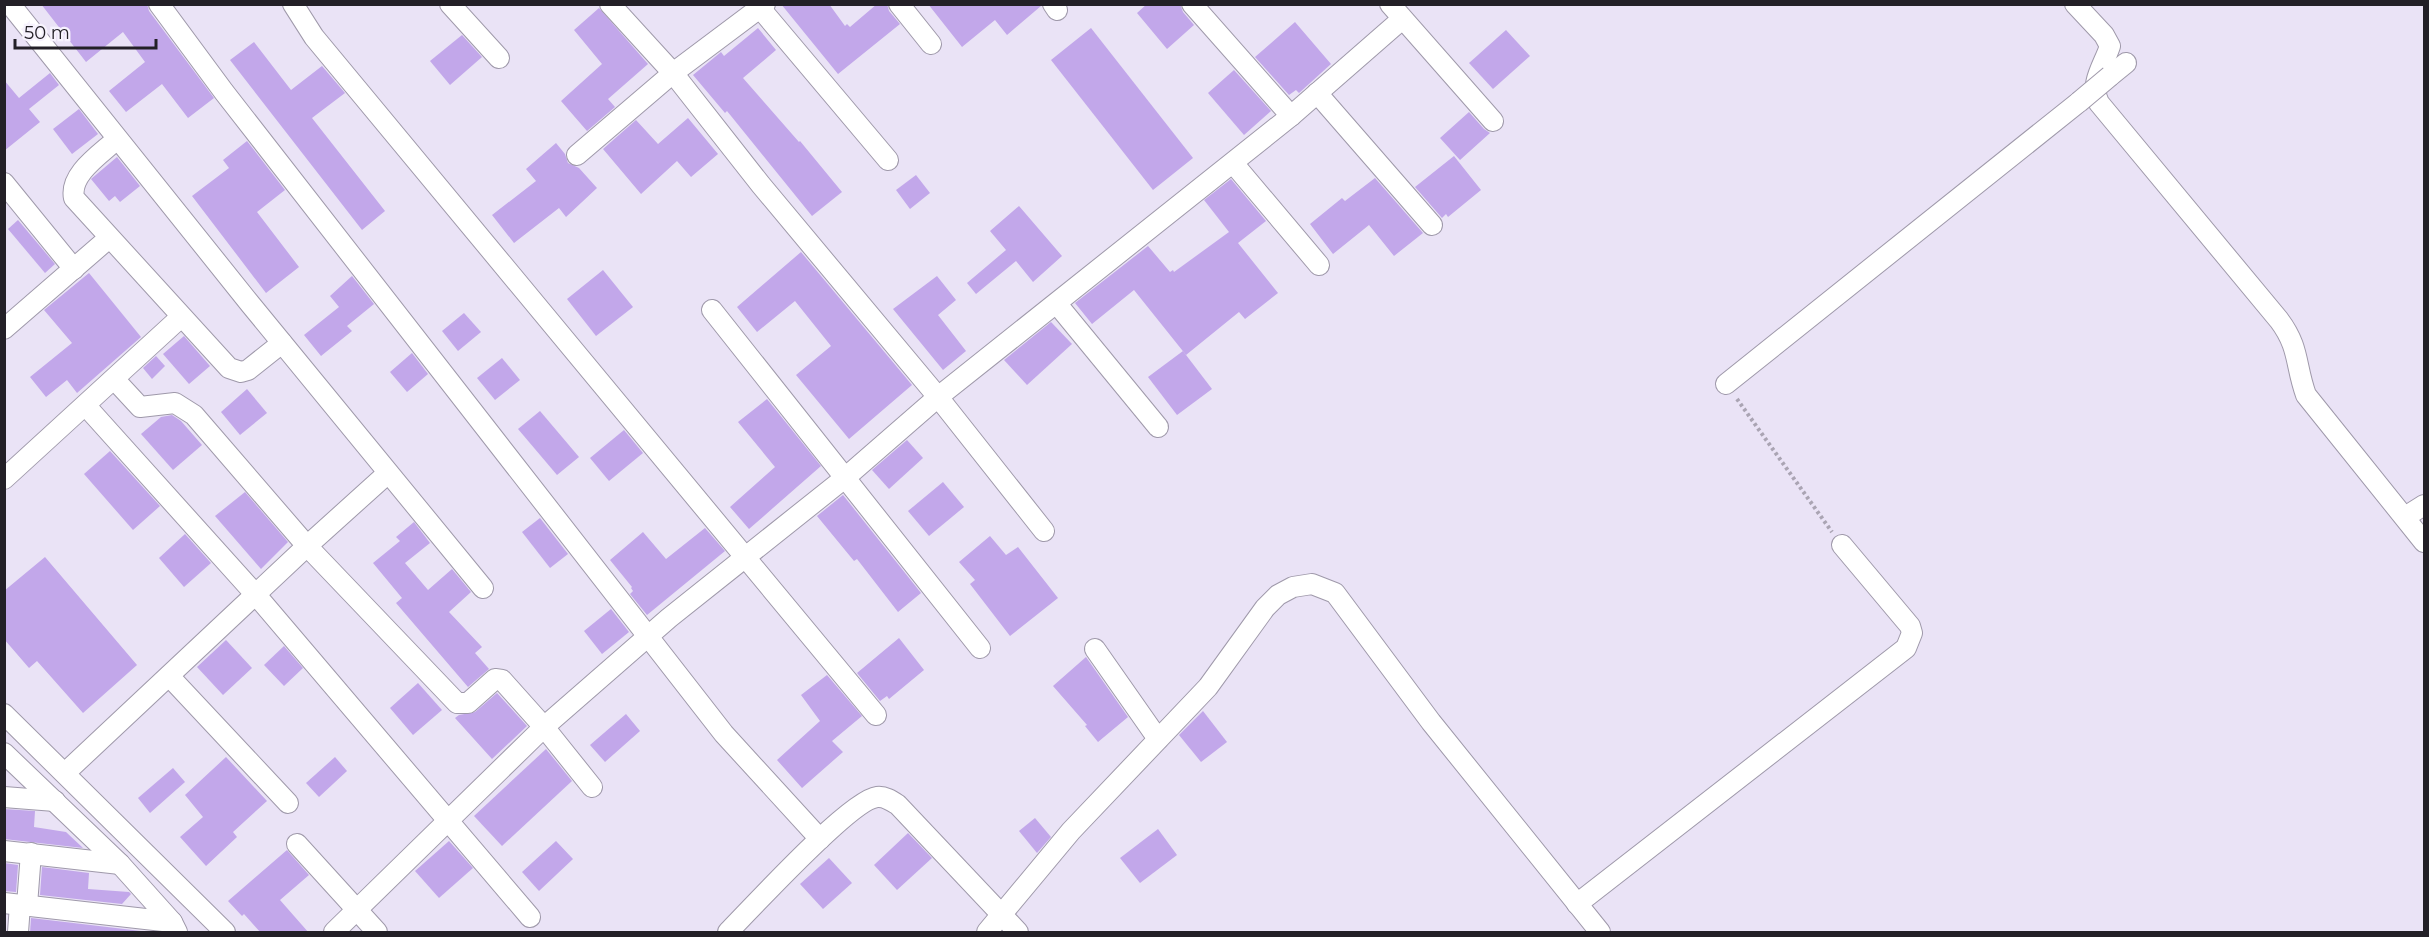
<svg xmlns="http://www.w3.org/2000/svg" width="2429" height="937" viewBox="0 0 2429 937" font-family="Montserrat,sans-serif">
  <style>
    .building { fill: #c2a7ea }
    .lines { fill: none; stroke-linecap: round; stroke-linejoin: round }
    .minor-casing { stroke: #9f99aa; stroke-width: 22 }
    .path { stroke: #aaa4b3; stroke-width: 4; stroke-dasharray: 3 3; stroke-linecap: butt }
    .minor { stroke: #fff; stroke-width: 20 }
    .minor-bridge-casing { stroke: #9f99aa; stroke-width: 22; stroke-linecap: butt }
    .minor-bridge { stroke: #fff; stroke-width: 20 }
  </style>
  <rect width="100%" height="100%" fill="#eae3f6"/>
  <g class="building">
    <polygon points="41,4 147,4 149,11 214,98 188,118 162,84 126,112 109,91 145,62 123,32 86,62"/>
    <polygon points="781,4 829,4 845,26 847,24 850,27 877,4 887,4 889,11 900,24 838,74"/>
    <polygon points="928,4 1041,4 1041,6 1007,35 995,20 962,47"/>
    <polygon points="1147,4 1180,4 1183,12 1194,25 1167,49 1137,13"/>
    <polygon points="599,8 648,64 608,99 615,107 587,131 561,101 602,64 574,30"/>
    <polygon points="1295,22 1331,64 1299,93 1296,90 1289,95 1255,57"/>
    <polygon points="758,28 776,50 743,78 799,142 800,141 842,192 812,216 727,111 725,113 693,75 721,52 724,56"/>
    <polygon points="1091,28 1193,158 1153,190 1051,60"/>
    <polygon points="1506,30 1530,56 1493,89 1469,63"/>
    <polygon points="462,35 482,57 450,85 430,61"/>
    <polygon points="254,42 291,90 322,66 345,93 312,118 385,211 362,230 230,60"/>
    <polygon points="1234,70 1271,111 1244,135 1208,93"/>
    <polygon points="50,73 59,85 29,109 40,122 4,151 4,80 19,98"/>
    <polygon points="79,109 98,134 72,154 53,129"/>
    <polygon points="1469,112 1484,129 1490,133 1460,160 1440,138"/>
    <polygon points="688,118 718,154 691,177 677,161 641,194 603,149 636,120 658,144"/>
    <polygon points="247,141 285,190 257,212 299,267 266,293 192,196 229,168 223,160"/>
    <polygon points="556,143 565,154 568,163 579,168 597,188 566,217 559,208 514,243 492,215 536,181 526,169"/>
    <polygon points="1454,156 1481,190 1448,217 1446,214 1442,218 1415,187"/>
    <polygon points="117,157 140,186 120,202 115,196 109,201 91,179"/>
    <polygon points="916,175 930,193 910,209 896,190"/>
    <polygon points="1375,178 1423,233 1394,256 1369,225 1333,254 1310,224 1342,198 1345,201"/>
    <polygon points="1231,179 1266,221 1238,243 1278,293 1245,319 1239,312 1186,355 1134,290 1092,324 1075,303 1148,246 1170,272 1173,270 1174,272 1229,232 1204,200"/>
    <polygon points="1019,206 1062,256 1033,282 1016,261 976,294 967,283 1006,250 990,231"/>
    <polygon points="18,220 55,264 45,273 8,229"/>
    <polygon points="801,252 912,385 849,439 796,375 831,346 795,301 757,332 737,307"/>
    <polygon points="603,270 633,307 596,336 567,299"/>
    <polygon points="89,273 141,337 77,393 67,380 46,397 30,377 72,343 44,310"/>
    <polygon points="352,276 374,304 347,326 352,331 321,356 304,335 339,307 330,296"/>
    <polygon points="937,276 956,300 938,315 966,351 943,370 893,309"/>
    <polygon points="464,313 481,332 458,351 442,331"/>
    <polygon points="1051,322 1072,344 1027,385 1004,360"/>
    <polygon points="184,336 210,366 189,384 163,354"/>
    <polygon points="1183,351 1212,389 1177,415 1148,377"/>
    <polygon points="412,353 428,374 407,392 390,372"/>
    <polygon points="156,356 165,366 152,379 143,368"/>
    <polygon points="502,358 520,380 495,400 477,378"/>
    <polygon points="247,389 267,413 240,435 221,412"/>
    <polygon points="767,399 821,466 749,529 730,507 775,467 738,422"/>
    <polygon points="540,411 579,457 557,475 518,429"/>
    <polygon points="172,415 181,421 202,445 173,470 141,434 161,417"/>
    <polygon points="624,430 643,453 609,481 590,458"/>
    <polygon points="907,440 923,458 889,489 872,470"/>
    <polygon points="110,451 160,506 133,530 84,474"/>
    <polygon points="943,482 964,507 929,536 908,511"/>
    <polygon points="245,492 288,542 261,569 215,516"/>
    <polygon points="843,495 921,593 898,612 857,559 854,561 817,516"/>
    <polygon points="540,518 568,554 550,568 522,532"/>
    <polygon points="414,522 430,543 405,563 428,590 452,569 471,592 449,612 482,647 475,653 489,669 468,687 396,603 402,598 373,563 400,541 396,537"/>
    <polygon points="705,528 725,551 647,615 630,594 633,591 631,588 632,587 610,560 643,532 666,559"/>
    <polygon points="185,534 211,563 184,587 159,558"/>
    <polygon points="990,536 1006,555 1018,547 1058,598 1010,636 970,584 975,580 959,562"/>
    <polygon points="45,557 137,665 83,713 37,661 29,668 4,639 4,591"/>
    <polygon points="611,609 629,632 602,654 584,631"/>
    <polygon points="899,638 924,670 889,699 887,696 880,701 857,673"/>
    <polygon points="226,640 252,668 223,695 197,667"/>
    <polygon points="284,646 303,668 284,686 264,665"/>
    <polygon points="1086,657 1128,717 1098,742 1085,726 1087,725 1053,686"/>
    <polygon points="827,675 862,716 832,741 843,752 802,788 777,760 820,721 801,695"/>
    <polygon points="418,683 442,710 413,735 390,708"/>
    <polygon points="497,693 527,726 492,759 455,718 459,715 475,712"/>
    <polygon points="1203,711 1227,742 1201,762 1179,735"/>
    <polygon points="626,714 640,731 605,762 590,745"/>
    <polygon points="546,749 572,781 502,846 474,816"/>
    <polygon points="226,757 267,801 233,832 237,837 206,866 180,837 203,817 185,795"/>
    <polygon points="335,757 347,771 319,797 306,783"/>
    <polygon points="173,768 185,782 150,813 138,798"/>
    <polygon points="4,809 35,811 34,827 66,832 83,848 4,839"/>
    <polygon points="1035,818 1051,837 1037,853 1019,831"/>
    <polygon points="1158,829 1177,855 1140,883 1120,858"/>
    <polygon points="908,833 932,858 897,890 874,865"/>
    <polygon points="449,841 473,868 439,898 415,871"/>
    <polygon points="556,841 573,859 539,891 522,872"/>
    <polygon points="287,850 309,875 280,900 309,933 261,933 244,914 242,916 228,901"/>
    <polygon points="829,858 852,883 823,909 800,884"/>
    <polygon points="4,863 18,865 16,892 4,891"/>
    <polygon points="42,867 89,873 88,889 129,892 131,894 122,904 40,895"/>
    <polygon points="31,918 141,931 141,933 30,933"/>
  </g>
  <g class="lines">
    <g class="minor-casing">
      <g id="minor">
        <polyline points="10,4 251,305 483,588"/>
        <polyline points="159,4 224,92 724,734 820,839"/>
        <polyline points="293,4 314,37 876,715"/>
        <polyline points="450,4 499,58"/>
        <polyline points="610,4 673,73 761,185 938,397 1044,531"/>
        <polyline points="899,4 931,44"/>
        <polyline points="1053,4 1057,10"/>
        <polyline points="1192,4 1291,116"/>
        <polyline points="1390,4 1493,121"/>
        <path d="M 2075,4 L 2104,35 L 2110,46 C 2104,65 2089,83 2099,103 L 2279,320 C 2300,348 2295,365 2306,395 L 2424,542"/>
        <polyline points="760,8 888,160"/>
        <polyline points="2110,76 2126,63"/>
        <polyline points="1317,93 1432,225"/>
        <path d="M 117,139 C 101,154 69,174 74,198 L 229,368 L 241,372 L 248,370 L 282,343"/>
        <polyline points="577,155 673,73 765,4"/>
        <polyline points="1233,163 1319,265"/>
        <polyline points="4,183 74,269"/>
        <polyline points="1057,304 1158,427"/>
        <polyline points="712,310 980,648"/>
        <polyline points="4,329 109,238"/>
        <polyline points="115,380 140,407 175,403 194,415 307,546 457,703 468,703 495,679 502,680 544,727 592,787"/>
        <polyline points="1726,384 2079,102"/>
        <polyline points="86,406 256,595 530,917"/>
        <polyline points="4,479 181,317"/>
        <polyline points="2405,517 2424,505"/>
        <polyline points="1095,649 1158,739"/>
        <polyline points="169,676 288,803"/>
        <polyline points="4,714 225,932"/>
        <polyline points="4,753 120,864 172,922 177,932"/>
        <polyline points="65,773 307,546 388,473"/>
        <polyline points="4,797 55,801"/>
        <polyline points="297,844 377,932"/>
        <polyline points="4,851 120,864"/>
        <polyline points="4,903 172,922"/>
        <polyline points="1577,904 1906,648 1912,633 1910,626 1842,545"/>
        <polyline points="27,905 31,853"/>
        <polyline points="18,932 20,905"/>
        <polyline points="334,932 544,727 669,618 846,477 938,397 1291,116 1401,20"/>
        <path d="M 728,932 C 752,908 850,800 877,797 C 885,796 892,801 898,805 L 1018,932"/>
        <polyline points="987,932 1071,831 1208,687 1265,608 1278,595 1293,587 1312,584 1335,593 1431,722 1600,932"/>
      </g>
    </g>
    <polyline class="path" points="1737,399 1832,532"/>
    <use href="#minor" class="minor"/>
    <g class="minor-bridge-casing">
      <polyline id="minor-bridge" points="2079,102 2110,76"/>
    </g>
    <use href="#minor-bridge" class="minor-bridge"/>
  </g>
  <rect width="2429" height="937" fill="none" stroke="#232027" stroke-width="12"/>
  <path d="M15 39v9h141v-9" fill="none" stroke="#232027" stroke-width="3"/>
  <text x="24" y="39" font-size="18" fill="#232027" stroke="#f6f2fd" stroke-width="4.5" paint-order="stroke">50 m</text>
</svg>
